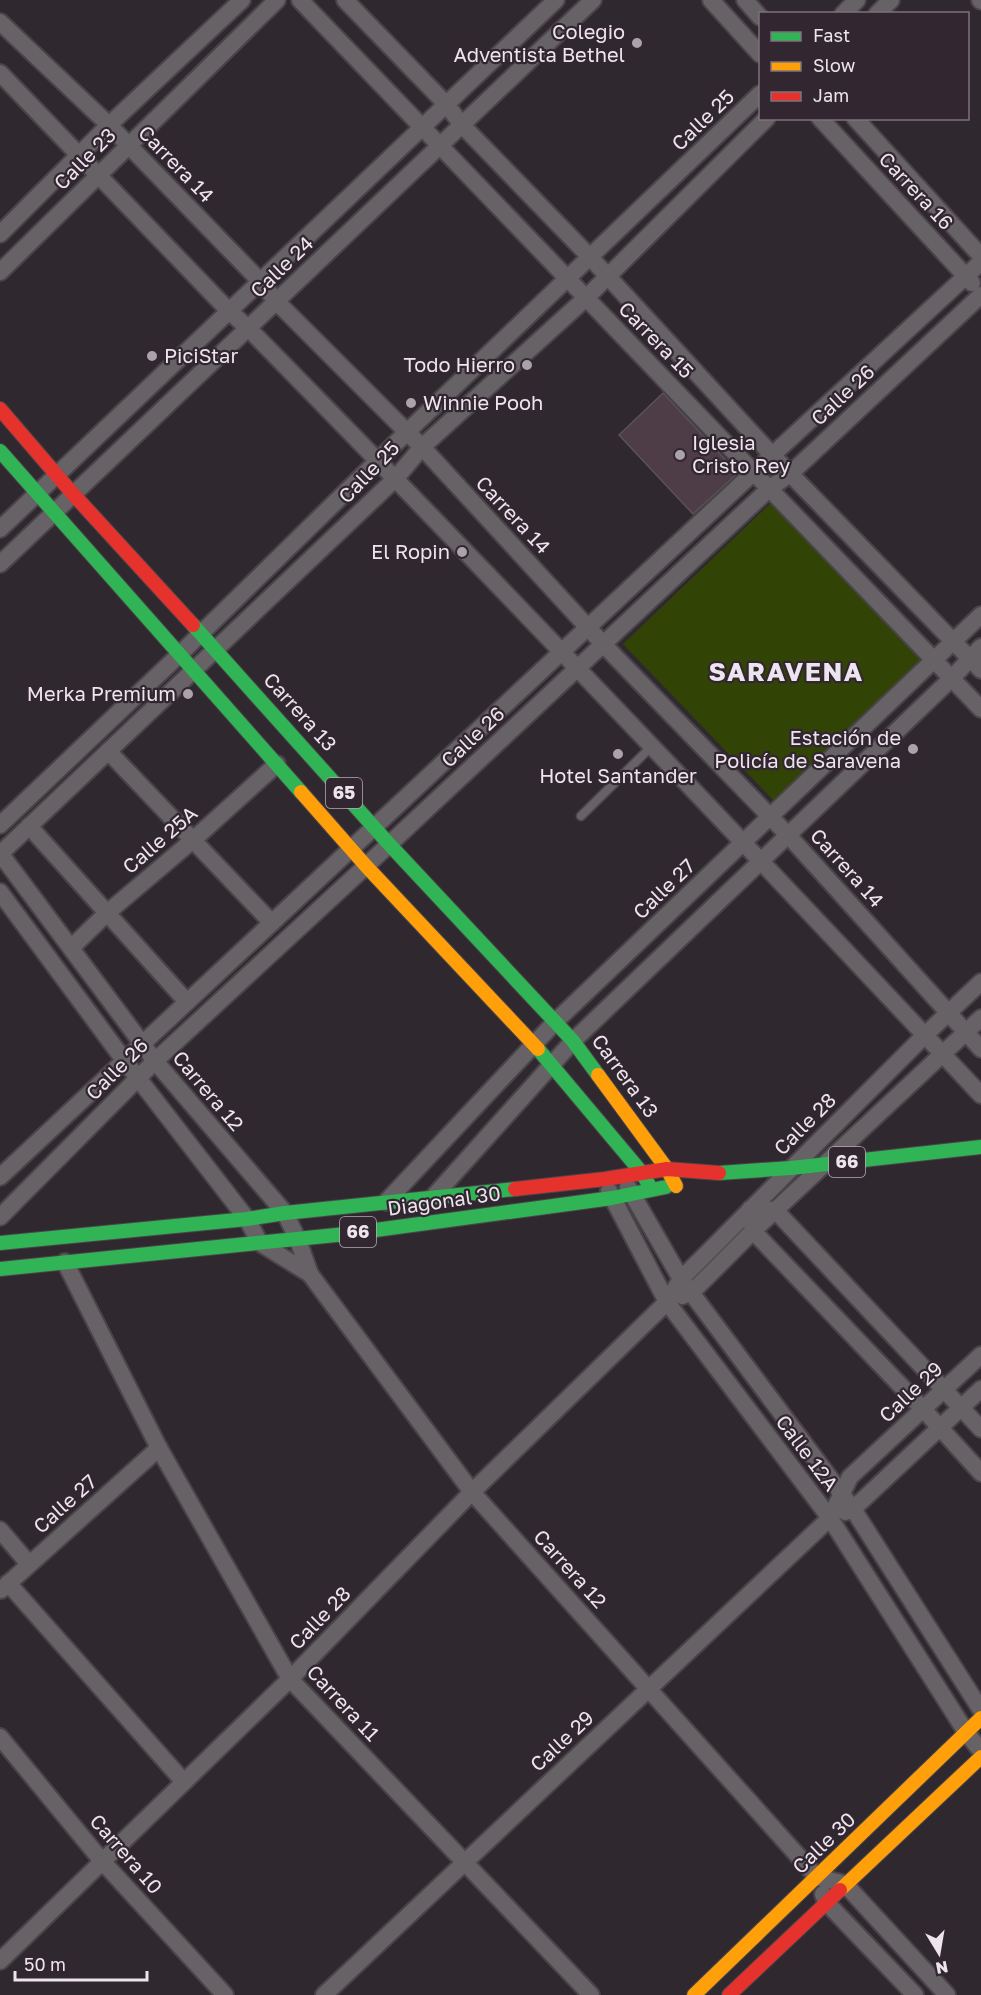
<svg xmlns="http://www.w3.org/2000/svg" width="981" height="1995" viewBox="0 0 981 1995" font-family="'Golos Text',sans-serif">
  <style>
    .green { fill: #324306 }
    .building { fill: #4e3d47; stroke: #595357; stroke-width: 1.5 }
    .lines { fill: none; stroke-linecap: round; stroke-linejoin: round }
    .lane-casing { stroke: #4a444a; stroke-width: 11 }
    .street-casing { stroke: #4a444a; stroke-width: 20 }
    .fast-casing { stroke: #4a444a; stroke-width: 16 }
    .slow-casing { stroke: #4a444a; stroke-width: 16 }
    .jam-casing { stroke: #4a444a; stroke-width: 16 }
    .lane { stroke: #666266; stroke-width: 8 }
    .street { stroke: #666266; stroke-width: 16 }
    .fast { stroke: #30b455; stroke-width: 14 }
    .slow { stroke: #ff9f0a; stroke-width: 14 }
    .jam { stroke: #e5322d; stroke-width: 14 }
    .poi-dot { fill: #aaa3aa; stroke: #322631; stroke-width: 2 }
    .labels { text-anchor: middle; stroke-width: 4.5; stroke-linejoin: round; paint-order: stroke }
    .shield { fill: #322631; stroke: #b5acb5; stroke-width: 1.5 }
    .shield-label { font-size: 18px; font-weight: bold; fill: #ede5ed }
    .poi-label { font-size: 20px; fill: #ede5ed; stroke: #322631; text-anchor: end }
    .street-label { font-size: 20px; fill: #ede5ed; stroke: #322631 }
    .district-label { font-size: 26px; font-weight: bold; letter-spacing: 1.5px; fill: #ede5ed; stroke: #322631 }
  </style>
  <rect width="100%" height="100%" fill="#2f292f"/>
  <polygon class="green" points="773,501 925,658 774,801 623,644"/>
  <polygon class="building" points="663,393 738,473 693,514 619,435"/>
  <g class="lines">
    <g class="lane-casing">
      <polyline id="lane" points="581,816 652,746"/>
    </g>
    <g class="street-casing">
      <g id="street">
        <polyline points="300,0 981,709"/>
        <polyline points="345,0 446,104 462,125 590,257 773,456 981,670"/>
        <polyline points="711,0 760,54"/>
        <polyline points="745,0 760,17"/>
        <polyline points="980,0 981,1"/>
        <polyline points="843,14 857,0"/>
        <polyline points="877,14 891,0"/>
        <polyline points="0,22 109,125 260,281 276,301 422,447 604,645 788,835 981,1049"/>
        <path d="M 0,73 L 229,311 L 248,328 C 496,580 739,837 981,1095"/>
        <polyline points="820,118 972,283"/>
        <polyline points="855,118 981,256"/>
        <polyline points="0,234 109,125 242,0"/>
        <polyline points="0,272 277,0"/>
        <polyline points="0,529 556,0"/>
        <polyline points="0,564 593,0"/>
        <polyline points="108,751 272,923"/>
        <polyline points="0,825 180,654 407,432 760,94"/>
        <polyline points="29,826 187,1002"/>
        <polyline points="0,853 155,1061 285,1213 298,1240 310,1274 472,1492 817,1877 845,1884 947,1995"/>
        <polyline points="0,854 396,478 422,447 587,297 767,118"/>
        <polyline points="0,892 124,1060 247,1219 260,1243 310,1274"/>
        <polyline points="71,948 107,913 193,840 277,764"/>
        <polyline points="0,1177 754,472 981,262"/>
        <polyline points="628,1187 681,1279 853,1509 981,1710"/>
        <polyline points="609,1191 667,1302 830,1518 966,1732 981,1751"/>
        <polyline points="435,1195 573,1041 952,678 981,647"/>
        <polyline points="386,1202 555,1022 981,615"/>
        <polyline points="0,1217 155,1061 366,866 770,488 790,474 981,295"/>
        <polyline points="65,1262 159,1448 290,1679 591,1995"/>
        <polyline points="682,1296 692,1292 753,1231 981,1018"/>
        <polyline points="981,1429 775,1210 750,1209 753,1231 923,1409 981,1473"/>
        <polyline points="845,1512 853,1509 981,1389"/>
        <polyline points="0,1530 29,1564"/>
        <polyline points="8,1583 184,1782"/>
        <polyline points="1,1590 159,1448"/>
        <polyline points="0,1737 102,1861 225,1995"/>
        <polyline points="823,1894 826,1902 915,1995"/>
        <polyline points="0,1961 290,1679 472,1492 667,1302 681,1279 925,1035 981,982"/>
        <polyline points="324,1995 830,1518 850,1477 981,1355"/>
      </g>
    </g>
    <g class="fast-casing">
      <g id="fast">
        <polyline points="0,451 301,792"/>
        <polyline points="193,625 389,844 573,1041 598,1075"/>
        <polyline points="538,1049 642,1173 649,1185"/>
        <polyline points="719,1173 791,1168 981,1147"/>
        <polyline points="0,1243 247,1219 285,1213 515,1189"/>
        <polyline points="0,1269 346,1234 612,1198 666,1187"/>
      </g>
    </g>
    <g class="slow-casing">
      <g id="slow">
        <polyline points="301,792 366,866 538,1049"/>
        <polyline points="598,1075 667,1169 676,1186"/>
        <polyline points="840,1890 981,1757"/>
        <polyline points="694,1995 981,1718"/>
      </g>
    </g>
    <g class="jam-casing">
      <g id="jam">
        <polyline points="0,409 73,494 193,625"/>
        <polyline points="515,1189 605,1179 667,1169 719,1173"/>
        <polyline points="729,1995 840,1890"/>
      </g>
    </g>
    <use href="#lane" class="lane"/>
    <use href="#street" class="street"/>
    <use href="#fast" class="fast"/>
    <use href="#slow" class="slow"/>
    <use href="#jam" class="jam"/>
  </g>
  <g class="poi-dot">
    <circle cx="637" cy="43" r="6"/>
    <circle cx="152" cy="356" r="6"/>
    <circle cx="527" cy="365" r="6"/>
    <circle cx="411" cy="403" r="6"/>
    <circle cx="680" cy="455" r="6"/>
    <circle cx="462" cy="552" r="6"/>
    <circle cx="188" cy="694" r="6"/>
    <circle cx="913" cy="749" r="6"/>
    <circle cx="618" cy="754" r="6"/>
  </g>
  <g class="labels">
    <g class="shield">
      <rect x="326" y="778" width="36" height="30" rx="4.5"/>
      <rect x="829" y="1147" width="36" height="30" rx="4.5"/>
      <rect x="340" y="1217" width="36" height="30" rx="4.5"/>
    </g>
    <g class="shield-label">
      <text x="344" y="799">65</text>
      <text x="847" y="1168">66</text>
      <text x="358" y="1238">66</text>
    </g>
    <g class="poi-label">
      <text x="625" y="39">Colegio<tspan x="625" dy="23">Adventista Bethel</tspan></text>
      <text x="164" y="363" text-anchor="start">PiciStar</text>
      <text x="515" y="372">Todo Hierro</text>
      <text x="423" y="410" text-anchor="start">Winnie Pooh</text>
      <text x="692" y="450" text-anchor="start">Iglesia<tspan x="692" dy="23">Cristo Rey</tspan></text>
      <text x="450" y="559">El Ropin</text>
      <text x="176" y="701">Merka Premium</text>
      <text x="901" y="745">Estación de<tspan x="901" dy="23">Policía de Saravena</tspan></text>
      <text x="618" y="783" text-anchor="middle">Hotel Santander</text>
    </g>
    <g class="street-label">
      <text transform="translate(703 120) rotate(-44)" y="7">Calle 25</text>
      <text transform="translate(85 159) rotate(-45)" y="7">Calle 23</text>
      <text transform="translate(176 164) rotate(46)" y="7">Carrera 14</text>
      <text transform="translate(916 191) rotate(47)" y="7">Carrera 16</text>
      <text transform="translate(282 267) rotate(-44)" y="7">Calle 24</text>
      <text transform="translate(656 340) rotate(46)" y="7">Carrera 15</text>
      <text transform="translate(843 395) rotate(-43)" y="7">Calle 26</text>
      <text transform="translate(369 472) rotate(-46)" y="7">Calle 25</text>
      <text transform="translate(513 515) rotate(47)" y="7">Carrera 14</text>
      <text transform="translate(300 712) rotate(48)" y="7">Carrera 13</text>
      <text transform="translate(473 737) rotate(-43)" y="7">Calle 26</text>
      <text transform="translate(160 840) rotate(-41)" y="7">Calle 25A</text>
      <text transform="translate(847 868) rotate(48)" y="7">Carrera 14</text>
      <text transform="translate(664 889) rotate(-44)" y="7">Calle 27</text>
      <text transform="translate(117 1069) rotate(-45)" y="7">Calle 26</text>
      <text transform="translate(625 1076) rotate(54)" y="7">Carrera 13</text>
      <text transform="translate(208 1091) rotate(50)" y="7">Carrera 12</text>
      <text transform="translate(805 1124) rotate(-45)" y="7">Calle 28</text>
      <text transform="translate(444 1201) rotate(-8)" y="7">Diagonal 30</text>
      <text transform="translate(911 1392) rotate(-43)" y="7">Calle 29</text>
      <text transform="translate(807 1453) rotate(53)" y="7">Calle 12A</text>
      <text transform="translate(65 1504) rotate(-42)" y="7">Calle 27</text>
      <text transform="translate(570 1569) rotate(48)" y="7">Carrera 12</text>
      <text transform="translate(320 1618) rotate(-46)" y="7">Calle 28</text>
      <text transform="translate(343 1703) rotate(47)" y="7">Carrera 11</text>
      <text transform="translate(562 1741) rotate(-43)" y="7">Calle 29</text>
      <text transform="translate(824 1843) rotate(-44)" y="7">Calle 30</text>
      <text transform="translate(126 1854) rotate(49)" y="7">Carrera 10</text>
    </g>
    <g class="district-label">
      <text x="786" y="681">SARAVENA</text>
    </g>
  </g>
  <rect x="759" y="12" width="210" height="108" fill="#322631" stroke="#7d727c" stroke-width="1.5"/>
  <rect x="771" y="32" width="30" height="9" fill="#30b455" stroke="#7d727c" stroke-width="1.5"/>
  <text x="813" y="42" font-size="18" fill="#ede5ed">Fast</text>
  <rect x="771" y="62" width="30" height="9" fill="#ff9f0a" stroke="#7d727c" stroke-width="1.5"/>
  <text x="813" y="72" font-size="18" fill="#ede5ed">Slow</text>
  <rect x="771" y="92" width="30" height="9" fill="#e5322d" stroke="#7d727c" stroke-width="1.5"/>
  <text x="813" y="102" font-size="18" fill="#ede5ed">Jam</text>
  <g transform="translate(939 1953) rotate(169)" stroke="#322631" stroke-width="4.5" paint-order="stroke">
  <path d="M0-4.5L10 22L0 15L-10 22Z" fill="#ede5ed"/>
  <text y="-9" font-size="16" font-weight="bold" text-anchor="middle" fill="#ede5ed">N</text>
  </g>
  <path d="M15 1971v9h132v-9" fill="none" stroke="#ede5ed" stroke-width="3"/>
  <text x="24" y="1971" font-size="18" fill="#ede5ed" stroke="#322631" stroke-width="4.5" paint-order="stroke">50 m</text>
</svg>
